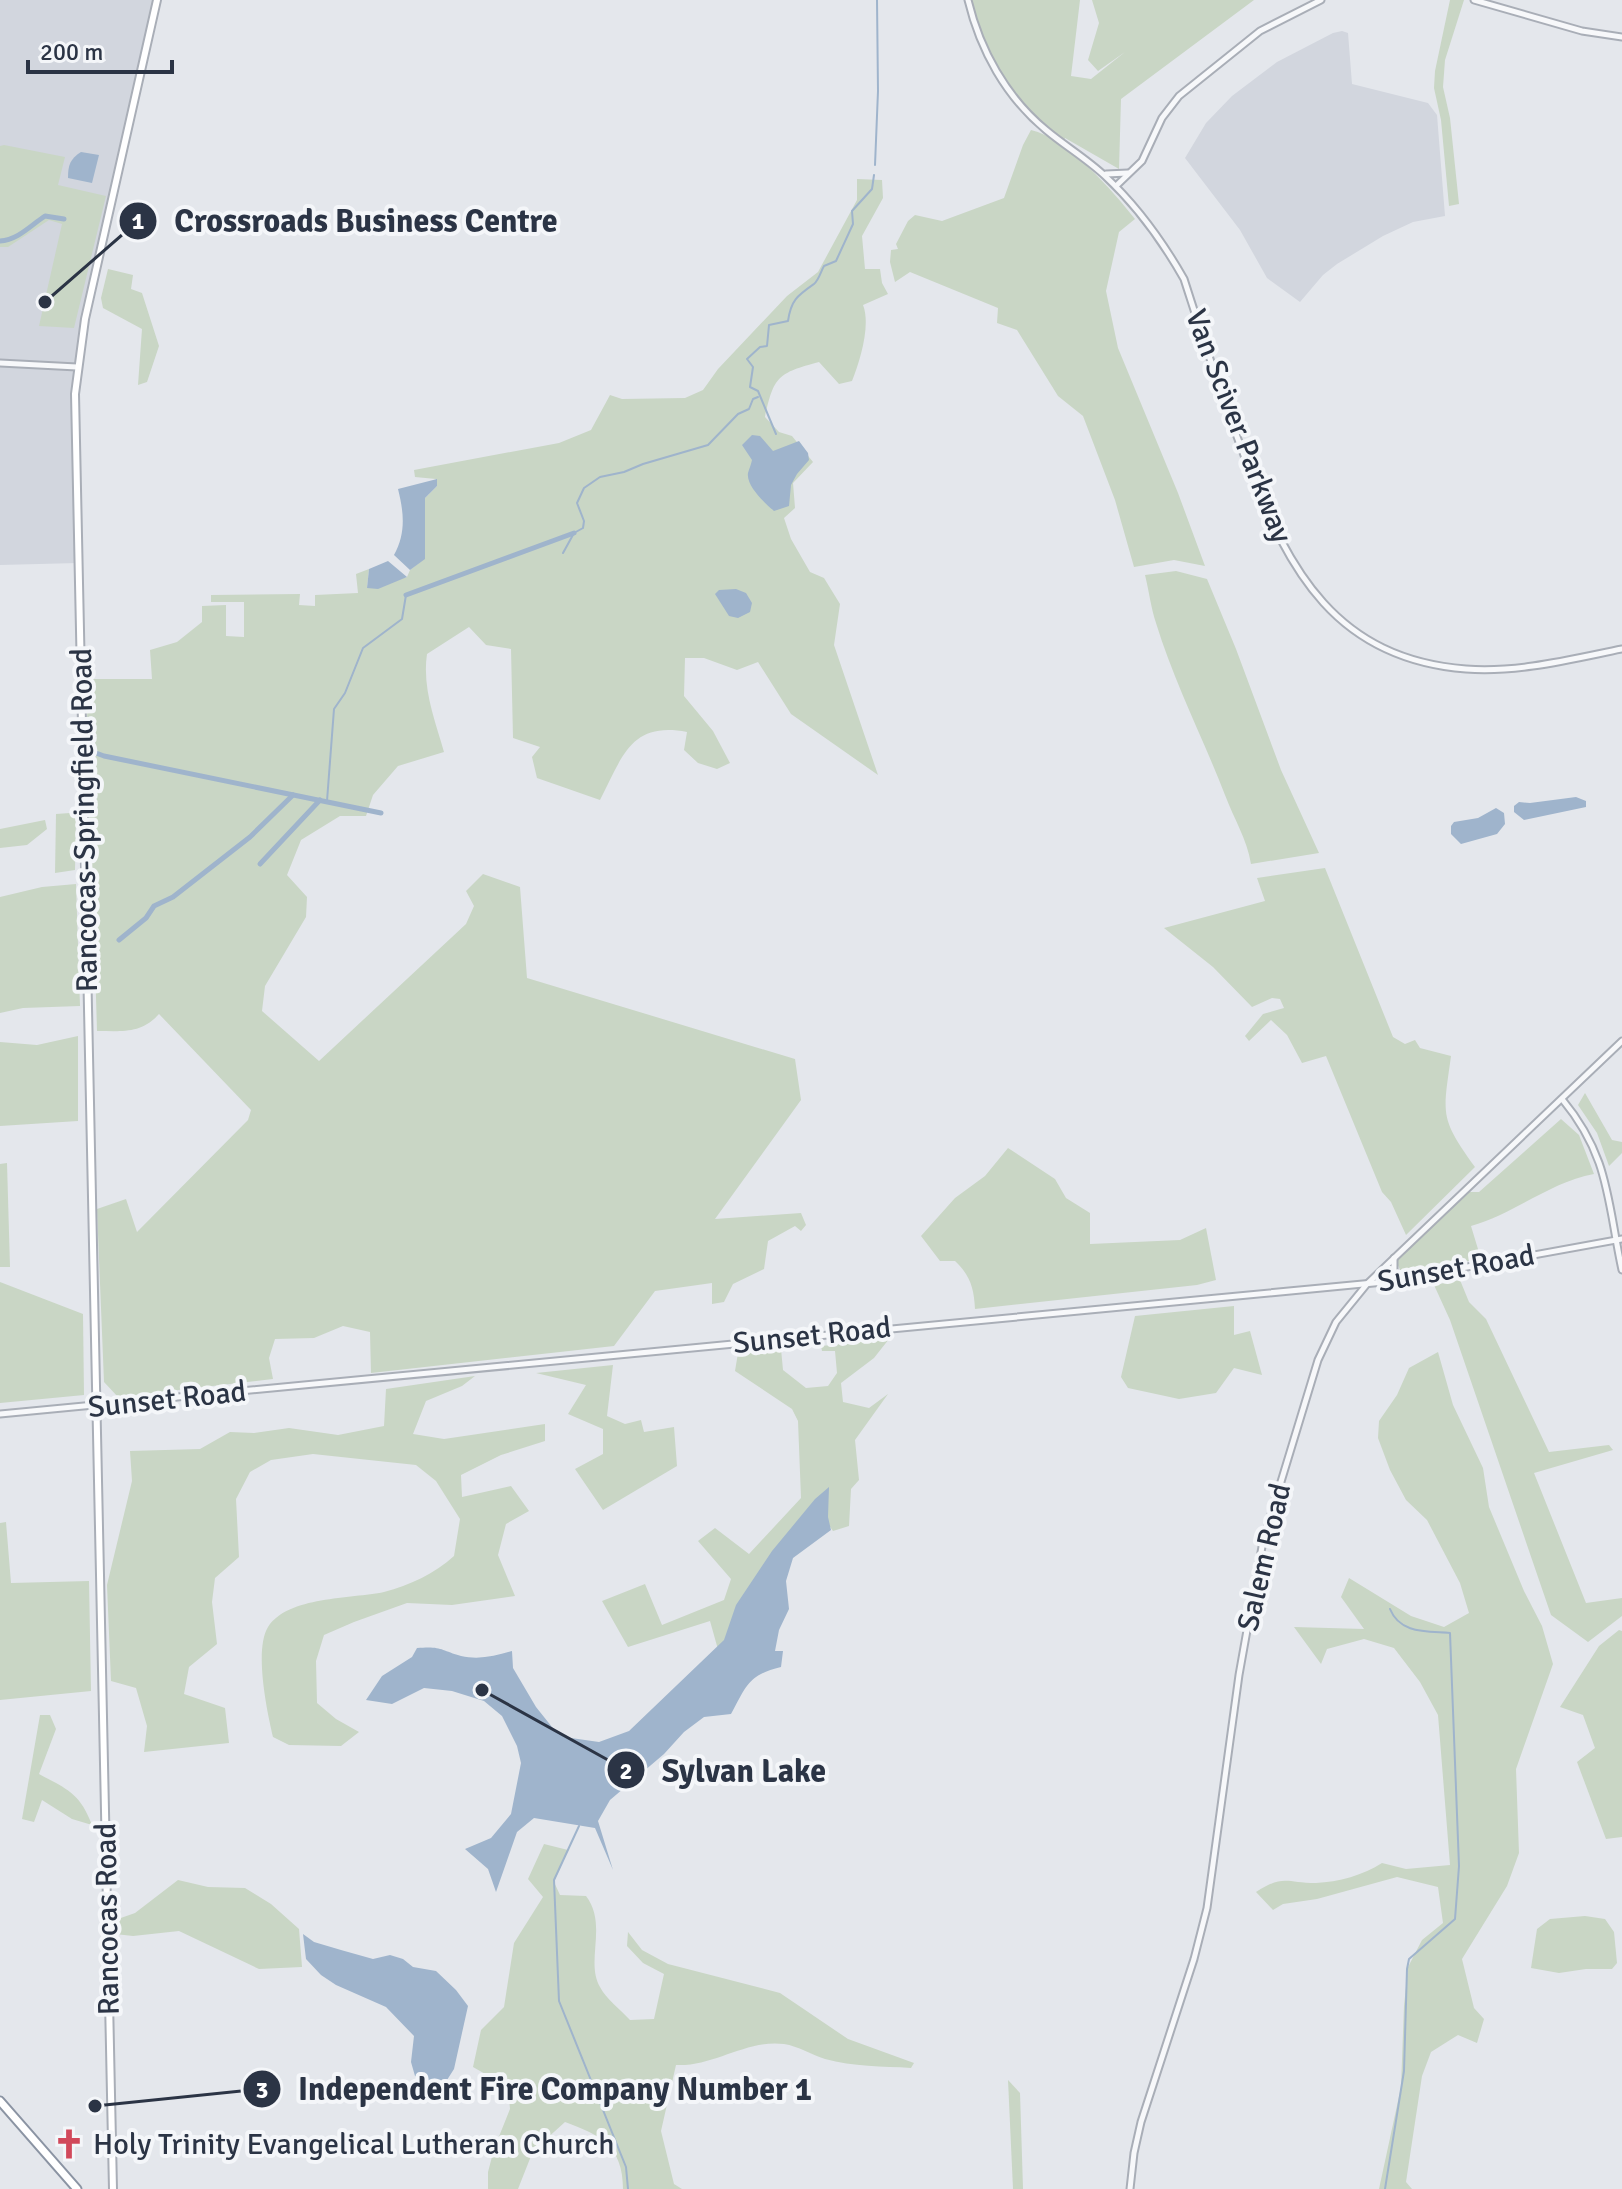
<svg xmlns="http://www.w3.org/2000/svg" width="1622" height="2189" viewBox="0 0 1622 2189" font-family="Signika,sans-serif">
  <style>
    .built { fill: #d2d6de }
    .green { fill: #c9d6c5 }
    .water { fill: #9fb4cc }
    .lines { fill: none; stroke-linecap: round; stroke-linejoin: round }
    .stream { stroke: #9fb4cc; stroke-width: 2 }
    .canal { stroke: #9fb4cc; stroke-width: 5 }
    .tertiary-casing { stroke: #a9aeb7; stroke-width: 9 }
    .secondary-casing { stroke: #a9aeb7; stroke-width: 10 }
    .trunk-casing { stroke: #8b94a3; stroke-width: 11 }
    .tertiary { stroke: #f7f8fa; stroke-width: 5 }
    .secondary { stroke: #fff; stroke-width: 6 }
    .trunk { stroke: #fff; stroke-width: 7 }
    .labels { text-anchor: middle; stroke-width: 8; stroke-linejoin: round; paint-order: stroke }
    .street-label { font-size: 30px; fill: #2b3445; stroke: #f4f6f9 }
    .poi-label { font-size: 30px; fill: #2b3445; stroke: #f4f6f9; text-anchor: start }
    .leader { fill: none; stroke: #2b3445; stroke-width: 3 }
    .callout-dot { fill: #2b3445; stroke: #f4f6f9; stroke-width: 3 }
    .mark-label { font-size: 24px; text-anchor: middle; font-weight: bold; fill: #fff }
    .callout-label { font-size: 32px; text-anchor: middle; font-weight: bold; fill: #2b3445; stroke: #f4f6f9; stroke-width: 8; stroke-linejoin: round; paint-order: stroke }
  </style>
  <rect width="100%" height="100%" fill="#e4e7ec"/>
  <g class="built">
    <polygon points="0,0 157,0 97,266 77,373 78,563 0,565"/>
    <polygon points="1342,31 1348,33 1352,84 1428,103 1437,115 1445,216 1413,222 1383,236 1337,264 1323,275 1300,302 1267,278 1240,230 1185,158 1206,123 1232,96 1277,62 1333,33"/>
  </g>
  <g class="green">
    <polygon points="967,0 1080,0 1071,76 1091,79 1125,52 1098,71 1088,60 1099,23 1092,0 1254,0 1121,99 1119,169 1065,138 1064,144 1001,81"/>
    <polygon points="1450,0 1464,0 1445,60 1443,87 1450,118 1459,204 1449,206 1441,120 1434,88 1435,71"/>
    <path d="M 1031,130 C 1067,138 1113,191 1135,219 L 1119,232 L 1106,291 L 1118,348 L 1178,493 L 1205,566 L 1174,560 L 1134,567 L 1115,500 L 1083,416 L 1058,396 L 1017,330 L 997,323 L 998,308 L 910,272 L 895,282 L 890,262 L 891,250 L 898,249 L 896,244 L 908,221 L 915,215 L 942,221 L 1004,198 L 1023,145 Z"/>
    <polygon points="4,145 65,157 58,185 106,196 74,328 39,326 62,224 49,220 8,247 0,247 0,146"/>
    <path d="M 857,179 L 882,180 L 883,198 L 862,236 L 865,269 L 880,269 L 882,283 L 888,294 L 863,305 C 871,325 860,361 852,381 L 839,384 L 819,362 C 778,373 774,376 765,417 L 779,432 L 792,436 L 813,462 L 793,483 L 795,508 L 784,518 L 791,539 L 810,572 L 824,578 L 840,604 L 834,645 L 878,775 L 791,714 L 758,662 L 737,670 L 704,658 L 685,658 L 684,696 L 713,731 L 730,763 L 717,769 L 698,763 L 684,750 L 687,732 C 630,721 622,758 600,800 L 537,778 L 532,757 L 540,747 L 513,738 L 511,649 L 486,645 L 469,627 L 427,654 C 422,688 435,720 444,752 L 398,766 L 373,795 L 366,816 L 340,816 L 301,840 L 287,875 L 307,897 L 306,917 L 265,986 L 262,1011 L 319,1061 L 466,924 L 474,906 L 466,891 L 483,874 L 520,887 L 527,978 L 795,1059 L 801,1100 L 715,1219 L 801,1213 L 806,1225 L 801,1231 L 795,1226 L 768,1241 L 764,1269 L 733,1284 L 724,1302 L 712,1304 L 712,1283 L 655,1291 L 614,1346 L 371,1373 L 370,1332 L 343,1326 L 314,1338 L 275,1339 L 269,1358 L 273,1379 L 118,1397 L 104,1382 L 97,1209 L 126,1199 L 137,1232 L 248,1120 L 251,1110 L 159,1014 C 141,1034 123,1031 97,1031 L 93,896 L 89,893 L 86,765 L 88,679 L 152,679 L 150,650 L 177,642 L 202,622 L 202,606 L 226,605 L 226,636 L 244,637 L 244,602 L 211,602 L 211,595 L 300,594 L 299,605 L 315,606 L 315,595 L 358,593 L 356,574 L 369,569 L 367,588 L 407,577 L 410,570 L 425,558 L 425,498 L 437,486 L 436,479 L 415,477 L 414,470 L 559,443 L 591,430 L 610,395 L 622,399 L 685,398 L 703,390 L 718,369 L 787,296 L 818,272 L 857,200 Z"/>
    <polygon points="108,269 133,275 131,289 142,293 159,346 147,382 138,385 142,329 103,308 101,298"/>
    <path d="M 1176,571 L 1207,579 L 1236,649 L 1281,770 L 1319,853 L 1251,864 C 1247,839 1234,819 1225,795 C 1203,738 1174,682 1156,623 C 1151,608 1149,591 1145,575 Z"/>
    <polygon points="70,813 76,817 75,870 55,873 56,814"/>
    <polygon points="45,820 47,829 27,845 0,848 0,829"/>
    <path d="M 1325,868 L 1393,1037 L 1405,1044 L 1415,1040 L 1420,1048 L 1451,1056 C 1443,1115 1439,1117 1475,1167 L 1406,1235 L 1391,1202 L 1382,1192 L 1326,1056 L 1302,1063 L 1287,1035 L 1271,1020 L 1249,1041 L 1245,1036 L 1263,1014 L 1284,1008 L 1280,999 L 1272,998 L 1252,1007 L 1213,967 L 1164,928 L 1265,901 L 1257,878 Z"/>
    <polygon points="76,884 80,1006 23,1008 0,1013 0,897 42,887"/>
    <polygon points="78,1036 78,1121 0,1126 0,1042 37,1045"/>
    <polygon points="1585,1093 1612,1140 1622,1142 1622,1153 1609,1166 1597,1133 1578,1105"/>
    <path d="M 1561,1119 L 1579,1135 L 1594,1174 C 1550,1182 1514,1214 1471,1226 L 1481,1259 L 1401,1272 L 1396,1261 L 1468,1192 L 1479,1192 Z"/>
    <path d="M 1008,1148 L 1055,1179 L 1066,1198 L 1090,1213 L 1090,1244 L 1180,1240 L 1206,1228 L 1216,1280 L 1197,1285 L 975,1309 C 974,1288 970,1275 955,1261 L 940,1261 L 921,1236 L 955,1198 L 985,1176 Z"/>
    <polygon points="7,1163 10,1267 0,1267 0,1164"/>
    <polygon points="1460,1280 1469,1302 1486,1319 1549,1452 1609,1445 1613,1450 1534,1473 1586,1603 1622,1598 1622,1616 1588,1642 1551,1615 1450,1320 1434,1285"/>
    <polygon points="0,1282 83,1314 84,1395 0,1403"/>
    <polygon points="1234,1306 1234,1335 1250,1331 1262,1375 1234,1368 1216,1393 1179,1399 1128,1388 1121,1377 1135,1316"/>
    <polygon points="889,1339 874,1358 841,1383 843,1402 869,1408 888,1394 855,1440 859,1480 851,1489 849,1526 833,1531 817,1508 719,1653 710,1621 628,1647 602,1601 645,1584 662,1625 724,1600 731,1579 698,1541 715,1528 749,1554 801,1498 798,1421 792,1409 735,1371 738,1353 781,1349 783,1370 806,1388 828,1386 837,1373 835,1351 822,1351 821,1346"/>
    <path d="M 1438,1352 L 1453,1405 L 1483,1468 L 1489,1507 L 1524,1591 L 1542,1626 L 1553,1664 L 1516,1769 L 1519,1853 L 1507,1886 L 1462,1959 L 1474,2008 L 1484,2019 L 1477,2043 L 1458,2035 L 1431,2052 L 1422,2076 L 1406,2182 L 1412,2189 L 1379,2189 L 1401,2087 L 1404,2006 L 1408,1967 L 1422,1940 L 1443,1923 L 1438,1887 L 1397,1877 L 1317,1899 L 1283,1904 L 1273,1910 L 1256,1892 C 1284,1874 1286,1883 1316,1883 C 1338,1882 1364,1875 1382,1863 L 1406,1869 L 1450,1865 L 1438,1715 L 1420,1682 L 1394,1648 L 1364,1639 L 1327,1649 L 1321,1664 L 1294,1627 L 1364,1629 L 1341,1597 L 1349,1578 L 1411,1616 L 1444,1627 L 1469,1613 L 1460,1583 L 1427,1520 L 1406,1500 L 1390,1470 L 1378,1438 L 1379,1421 L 1397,1395 L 1409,1368 Z"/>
    <polygon points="613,1365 607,1416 625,1424 641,1420 644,1432 674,1427 677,1466 603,1510 575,1469 603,1454 603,1429 568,1414 586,1385 536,1373"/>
    <path d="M 475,1376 L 462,1386 L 426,1401 L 413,1434 L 444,1439 L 545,1424 L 545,1441 L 501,1455 L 461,1475 L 462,1497 L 511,1486 L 529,1511 L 506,1524 L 498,1555 L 515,1596 L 452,1605 L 407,1603 L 354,1622 L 324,1635 L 316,1661 L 317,1703 L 336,1719 L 359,1732 L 341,1746 L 289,1745 L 273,1737 C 267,1711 254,1650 268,1627 C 288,1596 351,1599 384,1592 C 410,1585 434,1574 454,1556 L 460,1519 L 436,1481 L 416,1465 L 313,1454 L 271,1460 L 250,1472 L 236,1499 L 239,1557 L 215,1578 L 212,1602 L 217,1644 L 189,1667 L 184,1694 L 225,1708 L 229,1743 L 144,1752 L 147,1726 L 136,1688 L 111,1681 L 107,1585 L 132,1481 L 130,1451 L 200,1449 L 230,1432 L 254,1433 L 289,1428 L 338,1435 L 384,1426 L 386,1389 Z"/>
    <polygon points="6,1522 11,1583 89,1581 91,1691 0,1700 0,1523"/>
    <polygon points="1619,1630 1622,1631 1622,1837 1606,1839 1577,1762 1595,1748 1583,1715 1560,1707 1599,1646"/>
    <path d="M 40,1715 L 50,1715 L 56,1729 L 39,1774 C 67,1789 80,1793 92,1825 L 72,1819 L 42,1800 L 34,1822 L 22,1819 Z"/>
    <path d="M 544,1844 L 568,1850 L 554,1882 L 560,1895 L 586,1896 C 608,1925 585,1961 600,1987 C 606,1999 621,2010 630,2020 L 654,2019 L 664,1974 L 643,1963 L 627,1946 L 628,1932 L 642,1950 L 668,1964 L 780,1993 L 848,2039 L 914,2063 L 911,2068 C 883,2066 853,2067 825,2059 C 812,2055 798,2046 784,2044 C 747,2039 713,2067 676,2065 L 661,2131 L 674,2184 L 682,2189 L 623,2189 C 623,2147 601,2135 565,2122 L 533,2151 L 518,2189 L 488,2189 L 488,2172 L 494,2149 L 510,2109 L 508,2087 L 473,2067 L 481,2030 L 504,2007 L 514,1943 L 543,1897 L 528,1879 Z"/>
    <polygon points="178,1880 208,1887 245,1888 271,1904 299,1929 302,1967 259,1969 179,1931 133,1936 115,1934 118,1919 135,1913"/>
    <polygon points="1585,1916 1605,1919 1614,1932 1617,1963 1612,1969 1586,1969 1559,1973 1531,1968 1537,1929 1550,1919"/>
    <polygon points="1008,2080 1020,2093 1023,2189 1013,2189"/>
  </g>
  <g class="water">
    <path d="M 81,152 L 99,155 L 92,183 L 68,178 C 68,165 70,159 81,152 Z"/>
    <path d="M 752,435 L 760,436 L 773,451 L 799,441 L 808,453 L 809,460 L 797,474 L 791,485 L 789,506 L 774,511 C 765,503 746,486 748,473 C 749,469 751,465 752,460 L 742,445 Z"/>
    <path d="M 437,479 L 437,486 L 425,498 L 425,559 L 410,570 L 394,555 C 406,533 404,513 398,489 Z"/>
    <polygon points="388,561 407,577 378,589 367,588 369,569"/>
    <polygon points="736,589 746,593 752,603 750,612 738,618 729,616 715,594 719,590"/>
    <polygon points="1576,797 1586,801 1586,807 1524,820 1514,812 1514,806 1519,802 1530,803"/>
    <polygon points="1496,808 1504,813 1505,824 1497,834 1461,844 1451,834 1451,826 1454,822 1478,818"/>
    <path d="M 829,1487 L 828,1517 L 831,1530 L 793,1558 L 786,1581 L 789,1609 L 779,1630 L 775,1651 L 783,1651 L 781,1667 C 748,1675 747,1685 731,1714 L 704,1717 L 684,1732 L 664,1754 L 610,1800 L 598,1821 L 613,1870 L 595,1828 L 534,1818 L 517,1832 L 496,1892 L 488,1869 L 465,1849 L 491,1838 L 511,1814 L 521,1763 L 517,1746 L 502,1716 L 484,1701 L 452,1691 L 424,1688 L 392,1704 L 366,1700 L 382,1676 L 412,1657 L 417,1648 C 442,1646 440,1650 461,1656 C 479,1660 496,1656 512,1651 L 513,1668 L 536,1707 L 552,1727 L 564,1737 L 599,1742 L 629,1731 L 724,1640 L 736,1605 L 772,1551 L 815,1499 Z"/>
    <polygon points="303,1934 314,1942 341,1950 373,1959 390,1955 403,1959 413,1967 436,1971 456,1990 468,2006 454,2069 447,2080 429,2083 415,2076 411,2062 414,2036 386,2007 336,1985 321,1975 306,1959"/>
  </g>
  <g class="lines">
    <g class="stream">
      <polyline points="875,165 878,91 877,0"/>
      <path d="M 776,434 L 758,391 L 750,387 L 753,367 L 747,359 L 760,347 L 767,346 L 769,325 L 788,321 C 791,300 797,296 814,284 C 819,280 821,271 824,266 L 836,261 L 853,224 L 852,211 L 872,189 L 874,175"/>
      <polyline points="563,553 574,533 583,528 584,521 577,503 584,488 600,477 624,472 643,464 708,445 738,414 749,409 753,399 758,397"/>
      <polyline points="327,801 334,709 345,693 363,648 402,619 406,595"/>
      <polyline points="579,1826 554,1880 559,2001 626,2167 628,2189"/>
      <path d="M 1385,2189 L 1404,2071 L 1407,1969 L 1409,1959 L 1455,1919 L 1459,1866 L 1450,1633 C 1427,1631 1400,1634 1390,1609"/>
    </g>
    <g class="canal">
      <path d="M 0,241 C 18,240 31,225 45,216 L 64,219"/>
      <polyline points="406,595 574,533"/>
      <polyline points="86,735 88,750 104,756 381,813"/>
      <polyline points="260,864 320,800"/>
      <polyline points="119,940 146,918 154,906 173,897 250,837 293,795"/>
    </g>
    <g class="tertiary-casing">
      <g id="tertiary">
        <path d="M 968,0 C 980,50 1006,97 1046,130 C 1065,146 1087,159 1105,176 C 1136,205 1163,242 1184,279 C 1204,341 1223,402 1247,463 C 1289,571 1336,659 1466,669 C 1518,673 1572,659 1622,649"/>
        <polyline points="1474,0 1582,31 1622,37"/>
        <polyline points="1106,174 1128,173"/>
        <polyline points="1116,186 1142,161 1162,118 1179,96 1260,31 1321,0"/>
        <polyline points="0,363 77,367"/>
        <path d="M 1562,1099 C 1610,1157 1607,1201 1622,1270"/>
        <polyline points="1394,1258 1394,1272 1405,1277"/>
        <polyline points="0,1414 1384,1282 1622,1239"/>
        <polyline points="1130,2189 1134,2153 1141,2122 1194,1959 1207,1908 1239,1675 1263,1541 1318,1360 1336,1322 1367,1284 1622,1041"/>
      </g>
    </g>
    <g class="secondary-casing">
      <polyline id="secondary" points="113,2189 75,394 85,319 157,0"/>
    </g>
    <g class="trunk-casing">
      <polyline id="trunk" points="0,2101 77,2189"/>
    </g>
    <use href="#tertiary" class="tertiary"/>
    <use href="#secondary" class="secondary"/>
    <use href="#trunk" class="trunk"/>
  </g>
  <defs>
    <g id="church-bare" transform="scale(2.4)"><path d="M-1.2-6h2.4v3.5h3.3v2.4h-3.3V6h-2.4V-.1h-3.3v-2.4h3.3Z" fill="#d1495b" stroke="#f4f6f9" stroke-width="2.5" paint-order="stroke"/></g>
  </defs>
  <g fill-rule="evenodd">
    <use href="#church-bare" x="69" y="2144"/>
  </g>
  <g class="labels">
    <g class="street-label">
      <text transform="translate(1239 426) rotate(69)" y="10">Van Sciver Parkway</text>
      <text transform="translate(84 820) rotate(-91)" y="10">Rancocas-Springfield Road</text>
      <text transform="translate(1456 1268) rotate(-10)" y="10">Sunset Road</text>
      <text transform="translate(812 1335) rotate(-6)" y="10">Sunset Road</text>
      <text transform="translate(167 1399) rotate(-6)" y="10">Sunset Road</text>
      <text transform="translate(1264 1557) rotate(-77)" y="10">Salem Road</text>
      <text transform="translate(107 1919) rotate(-91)" y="10">Rancocas Road</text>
    </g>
    <g class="poi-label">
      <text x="93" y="2154">Holy Trinity Evangelical Lutheran Church</text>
    </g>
  </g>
  <path class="leader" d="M45 302L138 221M482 1690L626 1770M95 2106L262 2089"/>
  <g class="callout-dot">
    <circle cx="45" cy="302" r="8"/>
    <circle cx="482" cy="1690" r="8"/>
    <circle cx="95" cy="2106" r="8"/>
    <circle cx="138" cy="221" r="20"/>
    <circle cx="626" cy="1770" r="20"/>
    <circle cx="262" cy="2089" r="20"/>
  </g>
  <g class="mark-label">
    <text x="138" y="229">1</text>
    <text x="626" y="1779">2</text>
    <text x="262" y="2098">3</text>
  </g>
  <g class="callout-label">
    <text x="366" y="232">Crossroads Business Centre</text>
    <text x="744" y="1782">Sylvan Lake</text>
    <text x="555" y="2100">Independent Fire Company Number 1</text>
  </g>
  <path d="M28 60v12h144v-12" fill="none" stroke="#2b3445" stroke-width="4"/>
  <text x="40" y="60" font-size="24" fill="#2b3445" stroke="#f4f6f9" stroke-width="6" paint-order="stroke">200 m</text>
</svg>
